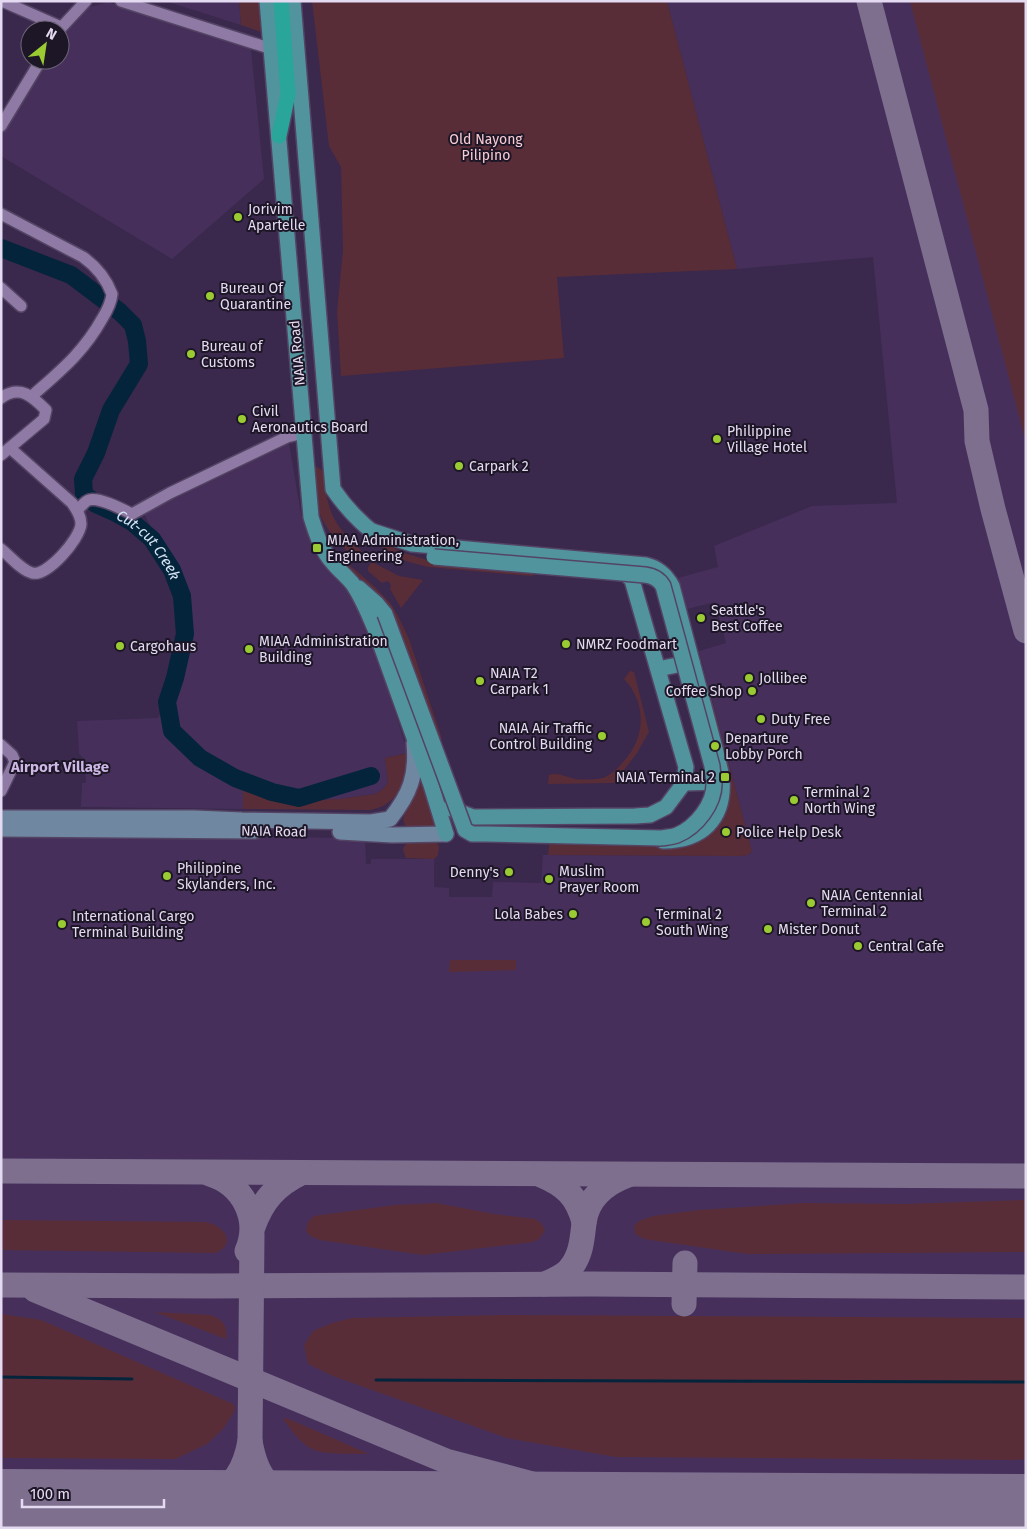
<svg xmlns="http://www.w3.org/2000/svg" width="1027" height="1529" viewBox="0 0 1027 1529" font-family="'Fira Sans',sans-serif">
  <style>
    .built { fill: #46305b }
    .green { fill: #592d37 }
    .lines { fill: none; stroke-linecap: round; stroke-linejoin: round }
    .stream { stroke: #04243c; stroke-width: 3 }
    .river { stroke: #04243c; stroke-width: 18 }
    .taxiway { stroke: #7e6f8e; stroke-width: 25 }
    .runway { stroke: #7e6f8e; stroke-width: 64 }
    .street-casing { stroke: #544464; stroke-width: 14 }
    .secondary-casing { stroke: #544464; stroke-width: 18 }
    .primary-casing { stroke: #544464; stroke-width: 18 }
    .highway-casing { stroke: #544464; stroke-width: 18 }
    .street { stroke: #8e7aa4; stroke-width: 11 }
    .secondary { stroke: #7087a1; stroke-width: 15 }
    .primary { stroke: #51949e; stroke-width: 15 }
    .highway { stroke: #29a59a; stroke-width: 15 }
    .primary-bridge-casing { stroke: #544464; stroke-width: 18; stroke-linecap: butt }
    .primary-bridge { stroke: #51949e; stroke-width: 15 }
    .poi-dot { fill: #9bcb33; stroke: #1d1626; stroke-width: 2 }
    .labels { text-anchor: middle; stroke-width: 4; stroke-linejoin: round; paint-order: stroke }
    .park-label { font-size: 14px; fill: #f9ccd4; stroke: #1d1626 }
    .poi-label { font-size: 14px; fill: #e4daf1; stroke: #1d1626; text-anchor: start }
    .street-label { font-size: 14px; fill: #e4daf1; stroke: #1d1626 }
    .water-label { font-size: 15px; font-style: italic; fill: #d6e5f3; stroke: #1d1626 }
    .neighbourhood-label { font-size: 15px; font-weight: bold; fill: #cdb7e5; stroke: #1d1626 }
  </style>
  <rect width="100%" height="100%" fill="#3a284d"/>
  <g class="built">
    <polygon points="165,1 239,1 241,25"/>
    <polygon points="667,1 1026,1 1026,1528 1,1528 1,835 365,838 366,864 371,864 371,859 434,859 434,887 449,888 449,897 492,897 493,882 541,883 543,855 739,856 748,855 752,851 699,651 726,643 715,602 687,609 678,578 718,567 714,546 812,506 897,503 873,257 737,269"/>
    <polygon points="108,2 251,49 264,179 172,259 1,156 1,132 47,60 60,60 60,40 79,10"/>
    <polygon points="289,443 301,514 313,552 362,608 408,753 385,758 388,783 382,790 375,794 340,799 297,801 247,789 243,791 243,809 81,807 82,783 86,783 85,761 79,753 77,721 158,718 166,704 188,619 189,598 144,514 269,451"/>
  </g>
  <g class="green">
    <polygon points="239,1 259,1 261,32 241,25"/>
    <polygon points="312,1 667,1 737,269 557,277 564,358 341,376 337,312 343,250 341,167 329,146"/>
    <polygon points="910,1 1026,1 1026,443"/>
    <path d="M 317,467 L 323,471 C 328,513 332,524 364,553 L 365,556 L 363,561 L 359,561 C 342,548 325,530 318,509 C 314,496 314,482 312,469 Z"/>
    <polygon points="371,535 401,552 431,561 534,571 534,575 531,576 428,567 409,562 397,558 368,538"/>
    <polygon points="346,562 375,587 391,604 398,616 409,639 442,739 439,740 372,590 344,567"/>
    <polygon points="372,562 399,576 423,580 401,608 390,589 391,585 388,581 382,583 368,571 368,567"/>
    <path d="M 630,671 L 634,672 L 649,732 L 637,753 L 614,783 L 548,784 L 549,775 C 558,772 566,777 575,779 C 582,780 598,780 605,777 C 612,774 619,767 623,762 C 646,738 647,703 624,679 Z"/>
    <polygon points="709,689 752,851 748,855 739,856 548,855 550,838 666,839 709,807 706,690"/>
    <path d="M 408,753 C 406,779 400,805 370,810 L 243,809 L 243,791 L 247,789 L 297,801 L 340,799 L 375,794 L 382,790 L 388,783 L 385,758 Z"/>
    <polygon points="421,777 442,828 408,830 405,826 403,819 419,779"/>
    <path d="M 412,841 L 436,842 L 439,846 L 438,855 L 434,859 L 406,858 L 403,850 C 404,845 406,843 412,841 Z"/>
    <polygon points="450,960 516,960 516,970 449,972"/>
    <polygon points="1026,1200 1026,1252 747,1254 644,1239 635,1234 634,1226 639,1221 653,1216 699,1210 804,1203 904,1204"/>
    <polygon points="436,1203 494,1214 535,1219 541,1223 545,1230 540,1238 533,1242 423,1255 320,1240 310,1236 306,1231 308,1222 314,1216 395,1205"/>
    <path d="M 1,1220 L 205,1222 C 223,1225 238,1242 216,1253 L 1,1250 Z"/>
    <path d="M 155,1312 L 211,1315 C 223,1320 228,1326 226,1339 Z"/>
    <polygon points="1,1314 41,1320 233,1404 235,1407 234,1412 223,1429 207,1444 175,1459 1,1458"/>
    <polygon points="506,1315 1026,1318 1026,1459 1014,1460 616,1457 507,1438 333,1376 308,1364 304,1345 313,1331 332,1323 352,1318"/>
    <path d="M 285,1418 L 291,1420 L 369,1454 C 353,1453 324,1456 310,1448 C 299,1442 291,1429 283,1419 Z"/>
  </g>
  <g class="lines">
    <g class="stream">
      <polyline points="1,1377 132,1379"/>
      <polyline points="376,1380 1026,1382"/>
    </g>
    <path class="river" id="s1" d="M 1,248 L 71,275 L 120,312 L 133,325 L 137,341 L 139,364 L 111,410 L 96,453 L 83,479 L 84,494 L 96,504 L 114,512 L 132,522 L 152,539 L 172,570 L 182,596 L 185,634 L 175,678 L 167,702 L 172,731 L 200,758 L 235,778 L 272,792 L 299,798 L 371,776"/>
    <g class="taxiway">
      <polyline points="869,1 976,410 977,441 993,509 1026,631"/>
      <polyline points="1,1171 1026,1176"/>
      <path d="M 210,1174 C 243,1184 261,1219 247,1251"/>
      <path d="M 541,1175 C 565,1185 577,1196 584,1222"/>
      <path d="M 253,1227 C 262,1201 276,1185 301,1173"/>
      <path d="M 545,1284 C 554,1280 562,1277 569,1270 C 581,1256 582,1241 584,1223 C 587,1198 606,1183 628,1175"/>
      <polyline points="1,1285 210,1286 592,1284 1026,1287"/>
      <polyline points="35,1290 446,1461 540,1486 585,1495 663,1504"/>
      <polyline points="684,1304 685,1263"/>
      <polyline points="250,1441 252,1235"/>
      <path d="M 183,1502 C 192,1500 202,1499 210,1496 C 235,1489 246,1464 250,1441 C 256,1477 270,1495 307,1503"/>
    </g>
    <polyline class="runway" points="1,1501 1026,1506"/>
    <g class="street-casing">
      <g id="street">
        <polyline points="2,1 61,27"/>
        <polyline points="121,1 272,49"/>
        <polyline points="59,30 86,1"/>
        <polyline points="1,126 41,60"/>
        <path d="M 1,214 L 83,257 C 97,267 106,278 112,294 C 111,304 107,311 102,319 C 83,353 60,371 32,396"/>
        <polyline points="1,288 21,306"/>
        <path d="M 1,398 C 20,384 33,397 46,410 L 44,419 L 1,455"/>
        <path d="M 77,510 C 81,507 85,501 89,500 C 99,497 122,509 132,514 L 170,493 L 287,437 L 304,433"/>
        <path d="M 1,549 C 10,556 21,570 32,573 C 47,577 80,539 81,524 C 81,516 77,510 72,503 L 10,448"/>
        <polyline points="1,745 12,755 15,762 1,791"/>
      </g>
    </g>
    <g class="secondary-casing">
      <g id="secondary">
        <path d="M 1,818 L 194,818 L 242,820 L 371,822 L 390,819 C 410,794 417,776 414,743"/>
        <polyline points="1,829 255,831"/>
        <polyline points="340,832 392,835 446,834"/>
      </g>
    </g>
    <g class="primary-casing">
      <g id="primary">
        <path d="M 267,1 L 311,517 C 316,533 321,550 333,563 C 339,570 346,576 352,583 C 362,597 368,613 375,629 L 431,785 L 446,834"/>
        <path d="M 293,1 L 333,489 C 346,508 360,523 379,537"/>
        <path d="M 372,531 L 412,544 L 646,565 C 659,568 666,575 672,586 L 716,752 C 718,761 721,770 722,779 C 725,819 702,841 663,841"/>
        <polyline points="359,588 376,603 385,614"/>
        <polyline points="658,669 692,662"/>
        <polyline points="684,783 722,782"/>
        <polyline points="449,808 473,817 635,816 650,815 666,807 684,783 686,767 632,580 620,568"/>
      </g>
    </g>
    <g class="highway-casing">
      <polyline id="highway" points="279,136 288,94 281,1"/>
    </g>
    <use href="#street" class="street"/>
    <use href="#secondary" class="secondary"/>
    <use href="#primary" class="primary"/>
    <use href="#highway" class="highway"/>
    <g class="primary-bridge-casing">
      <path id="primary-bridge" d="M 385,614 L 465,830 L 472,834 L 486,834 L 661,838 C 666,837 672,837 677,835 C 696,827 715,804 714,782 C 714,777 712,771 712,766 L 663,586 C 659,579 653,576 645,575 L 434,557"/>
    </g>
    <use href="#primary-bridge" class="primary-bridge"/>
  </g>
  <g class="poi-dot">
    <circle cx="238" cy="217" r="5"/>
    <circle cx="210" cy="296" r="5"/>
    <circle cx="191" cy="354" r="5"/>
    <circle cx="242" cy="419" r="5"/>
    <circle cx="717" cy="439" r="5"/>
    <circle cx="459" cy="466" r="5"/>
    <rect x="312" y="543" width="10" height="10" rx="2.5"/>
    <circle cx="701" cy="618" r="5"/>
    <circle cx="566" cy="644" r="5"/>
    <circle cx="120" cy="646" r="5"/>
    <circle cx="249" cy="649" r="5"/>
    <circle cx="749" cy="678" r="5"/>
    <circle cx="480" cy="681" r="5"/>
    <circle cx="752" cy="691" r="5"/>
    <circle cx="761" cy="719" r="5"/>
    <circle cx="602" cy="736" r="5"/>
    <circle cx="715" cy="746" r="5"/>
    <rect x="720" y="772" width="10" height="10" rx="2.5"/>
    <circle cx="794" cy="800" r="5"/>
    <circle cx="726" cy="832" r="5"/>
    <circle cx="509" cy="872" r="5"/>
    <circle cx="167" cy="876" r="5"/>
    <circle cx="549" cy="879" r="5"/>
    <circle cx="811" cy="903" r="5"/>
    <circle cx="573" cy="914" r="5"/>
    <circle cx="646" cy="922" r="5"/>
    <circle cx="62" cy="924" r="5"/>
    <circle cx="768" cy="929" r="5"/>
    <circle cx="858" cy="946" r="5"/>
  </g>
  <g class="labels">
    <g class="park-label">
      <text x="486" y="144">Old Nayong<tspan x="486" dy="16">Pilipino</tspan></text>
    </g>
    <g class="poi-label">
      <text x="248" y="214">Jorivim<tspan x="248" dy="16">Apartelle</tspan></text>
      <text x="220" y="293">Bureau Of<tspan x="220" dy="16">Quarantine</tspan></text>
      <text x="201" y="351">Bureau of<tspan x="201" dy="16">Customs</tspan></text>
      <text x="252" y="416">Civil<tspan x="252" dy="16">Aeronautics Board</tspan></text>
      <text x="727" y="436">Philippine<tspan x="727" dy="16">Village Hotel</tspan></text>
      <text x="469" y="471">Carpark 2</text>
      <text x="327" y="545">MIAA Administration,<tspan x="327" dy="16">Engineering</tspan></text>
      <text x="711" y="615">Seattle's<tspan x="711" dy="16">Best Coffee</tspan></text>
      <text x="259" y="646">MIAA Administration<tspan x="259" dy="16">Building</tspan></text>
      <text x="576" y="649">NMRZ Foodmart</text>
      <text x="130" y="651">Cargohaus</text>
      <text x="490" y="678">NAIA T2<tspan x="490" dy="16">Carpark 1</tspan></text>
      <text x="759" y="683">Jollibee</text>
      <text x="742" y="696" text-anchor="end">Coffee Shop</text>
      <text x="771" y="724">Duty Free</text>
      <text x="592" y="733" text-anchor="end">NAIA Air Traffic<tspan x="592" dy="16">Control Building</tspan></text>
      <text x="725" y="743">Departure<tspan x="725" dy="16">Lobby Porch</tspan></text>
      <text x="715" y="782" text-anchor="end">NAIA Terminal 2</text>
      <text x="804" y="797">Terminal 2<tspan x="804" dy="16">North Wing</tspan></text>
      <text x="736" y="837">Police Help Desk</text>
      <text x="177" y="873">Philippine<tspan x="177" dy="16">Skylanders, Inc.</tspan></text>
      <text x="559" y="876">Muslim<tspan x="559" dy="16">Prayer Room</tspan></text>
      <text x="499" y="877" text-anchor="end">Denny's</text>
      <text x="821" y="900">NAIA Centennial<tspan x="821" dy="16">Terminal 2</tspan></text>
      <text x="563" y="919" text-anchor="end">Lola Babes</text>
      <text x="656" y="919">Terminal 2<tspan x="656" dy="16">South Wing</tspan></text>
      <text x="72" y="921">International Cargo<tspan x="72" dy="16">Terminal Building</tspan></text>
      <text x="778" y="934">Mister Donut</text>
      <text x="868" y="951">Central Cafe</text>
    </g>
    <g class="street-label">
      <text transform="translate(297 353) rotate(-95)" y="5">NAIA Road</text>
      <text transform="translate(274 831) rotate(1)" y="5">NAIA Road</text>
    </g>
    <g class="water-label">
      <text dy="5" stroke="none"><textPath href="#s1" startOffset="422">Cut-cut Creek</textPath></text>
    </g>
    <g class="neighbourhood-label">
      <text x="60" y="772">Airport Village</text>
    </g>
  </g>
  <rect width="1027" height="1529" fill="none" stroke="#e4daf1" stroke-width="5"/>
  <g transform="translate(45 45) rotate(30)"><circle r="24" fill="#1d1626" stroke="#6d6477"/>
  <path d="M0-4L9 19L0 12L-9 19Z" fill="#9bcb33"/>
  <text y="-8" font-size="14" font-weight="bold" text-anchor="middle" fill="#e4daf1">N</text>
  </g>
  <path d="M22 1499v8h142v-8" fill="none" stroke="#e4daf1" stroke-width="2.5"/>
  <text x="30" y="1499" font-size="15" fill="#e4daf1" stroke="#1d1626" stroke-width="4" paint-order="stroke">100 m</text>
</svg>
